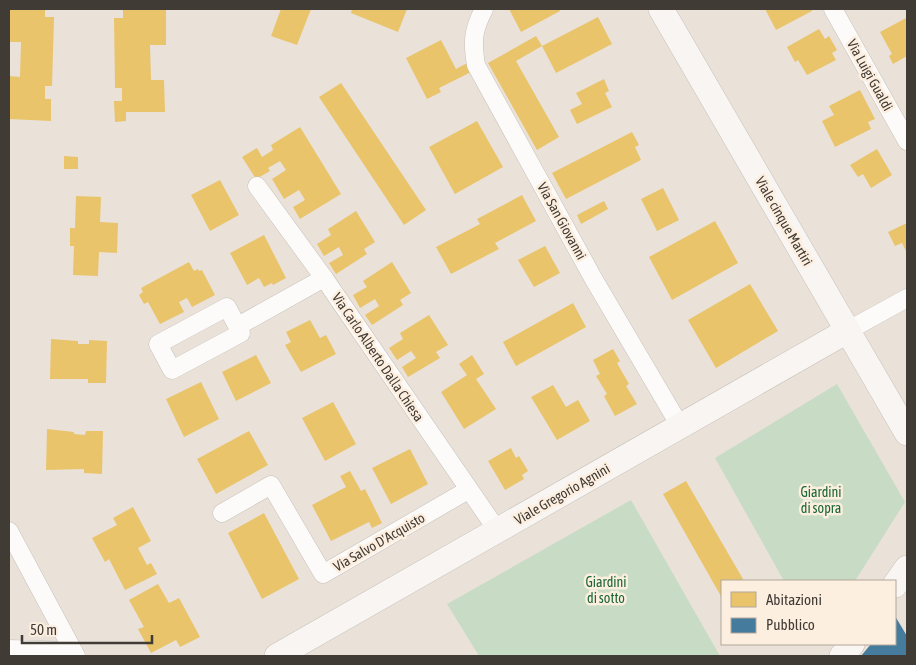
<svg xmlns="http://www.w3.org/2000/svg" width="916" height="665" viewBox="0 0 916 665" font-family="'Asap Condensed',sans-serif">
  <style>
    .green { fill: #c8dbc5 }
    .homes { fill: #e9c46a }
    .public { fill: #457b9d }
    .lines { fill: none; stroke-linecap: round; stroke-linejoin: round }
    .minor-casing { stroke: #c7c0ba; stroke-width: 19 }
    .secondary-casing { stroke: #c7c0ba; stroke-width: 26 }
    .minor { stroke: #fcfbf9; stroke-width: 18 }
    .secondary { stroke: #f8f5f2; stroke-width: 25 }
    .labels { text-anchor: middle; stroke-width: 5; stroke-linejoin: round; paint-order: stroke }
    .street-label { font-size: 14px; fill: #413b35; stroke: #fdefe0 }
    .park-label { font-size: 14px; fill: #1a6736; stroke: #fdefe0 }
  </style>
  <rect width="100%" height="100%" fill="#eae2d9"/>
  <g class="green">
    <polygon points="837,384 905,502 855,581 784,581 715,458"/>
    <polygon points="631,500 720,656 479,656 447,604"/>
  </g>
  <g class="homes">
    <polygon points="9,9 45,9 45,17 54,17 52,86 45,86 45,99 51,99 51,121 9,119 9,76 20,77 21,42 9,42"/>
    <polygon points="123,9 166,9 166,45 150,45 151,80 164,80 165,112 126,112 126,121 115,122 114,101 122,101 122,88 115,88 114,18 123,18"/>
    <polygon points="281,9 311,9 297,45 271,36"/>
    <polygon points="352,9 407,9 398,32 351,13"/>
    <polygon points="509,9 559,9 560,11 521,32"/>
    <polygon points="765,9 811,9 812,11 776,30"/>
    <polygon points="598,17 612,44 556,73 542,46"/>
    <polygon points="906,18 907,21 907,56 893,64 889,56 892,54 880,32"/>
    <polygon points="819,29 825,39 829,36 837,50 832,53 836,60 807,75 798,60 795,62 787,47"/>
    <polygon points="536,36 542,46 516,61 559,137 537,150 488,63"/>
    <polygon points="441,40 456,69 469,62 473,71 439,88 441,92 427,99 406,58"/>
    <polygon points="604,79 609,91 605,93 612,107 577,124 570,110 582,104 576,93"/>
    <polygon points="341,83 426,210 404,225 319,97"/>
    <polygon points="860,90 875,119 868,122 871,129 835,147 822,121 834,115 829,106"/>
    <polygon points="477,121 503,167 455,194 429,147"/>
    <polygon points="300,127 341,194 300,219 293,207 305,200 299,190 284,199 272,179 286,170 280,161 268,168 270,171 256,179 242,157 257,148 262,157 273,150 271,145"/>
    <polygon points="632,132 639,145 635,147 641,160 566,199 552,173"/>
    <polygon points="877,149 892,175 871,188 863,174 858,177 850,165"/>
    <polygon points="64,156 78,157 78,169 64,169"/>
    <polygon points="220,180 239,215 210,231 191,195"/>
    <polygon points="663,188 679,220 657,231 641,199"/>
    <polygon points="522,195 536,221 495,243 499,249 451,274 436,247 480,224 477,219"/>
    <polygon points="76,196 101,197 100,222 118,223 117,253 99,252 98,276 73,275 74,246 70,246 70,228 75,228"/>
    <polygon points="604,201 608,209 581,224 577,215"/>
    <polygon points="356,211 375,242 364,249 367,254 336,274 329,263 343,255 339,247 324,256 317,244 331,235 328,229"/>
    <polygon points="715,221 738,263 672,300 649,257"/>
    <polygon points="907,223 907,253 902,243 895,246 888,232"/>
    <polygon points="264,235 286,278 273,285 272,283 264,287 259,278 247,285 230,253"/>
    <polygon points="545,246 560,273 534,287 518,260"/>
    <polygon points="189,262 194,271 198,269 199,271 202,270 215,295 192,307 187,298 179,302 184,312 160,324 148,302 144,304 139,295 143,292 141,288"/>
    <polygon points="392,262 411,293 400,300 403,305 372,325 365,315 379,306 375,299 360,308 353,295 367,287 363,281"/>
    <polygon points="750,284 778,331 716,368 688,320"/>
    <polygon points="573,303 586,327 516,366 503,342"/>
    <polygon points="429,315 448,345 436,352 440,358 408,377 402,367 416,358 411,351 397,360 389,348 403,339 400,333"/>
    <polygon points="310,320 320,338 326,335 336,354 301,372 285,345 291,342 286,332"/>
    <polygon points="51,339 78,341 78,344 89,344 89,340 107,341 106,383 88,383 88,379 50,379"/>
    <polygon points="613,349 620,361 617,363 629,384 626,386 637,404 615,416 604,396 607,394 596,376 600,374 593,360"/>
    <polygon points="256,355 271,383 236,401 222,372"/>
    <polygon points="472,355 484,374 476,379 496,409 464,429 441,392 467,375 459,364"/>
    <polygon points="201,382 219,419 184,437 166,399"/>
    <polygon points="553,385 566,407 578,400 590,421 557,440 531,397"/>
    <polygon points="333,402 356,444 325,461 302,418"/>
    <polygon points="47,429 74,432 74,434 85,435 86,431 103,431 102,474 84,473 84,469 46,470"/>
    <polygon points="249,431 268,465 216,494 197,459"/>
    <polygon points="511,448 516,458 519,456 528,471 522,475 524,479 505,490 488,461"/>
    <polygon points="410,449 428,484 391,504 372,468"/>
    <polygon points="350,471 361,491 365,489 382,523 372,528 369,522 331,541 312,505 346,487 340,476"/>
    <polygon points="686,481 743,579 740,581 722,581 722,598 663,494"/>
    <polygon points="133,507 151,541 138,548 147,565 151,563 157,574 125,590 109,559 105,562 92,538 117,525 113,518"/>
    <polygon points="264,513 299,579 262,599 228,533"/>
    <polygon points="158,584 169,603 179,598 200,637 180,647 176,640 151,653 138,629 144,627 129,600"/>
  </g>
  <polygon class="public" points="895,616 907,636 907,656 861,656 871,644 895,644"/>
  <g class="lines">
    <g class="minor-casing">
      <g id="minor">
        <path d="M 484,9 C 473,30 472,41 476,65 L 593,278 L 680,426"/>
        <polyline points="833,9 907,141"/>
        <polyline points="257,186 324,278 497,530"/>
        <polygon points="227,307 241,333 172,370 158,344"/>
        <polyline points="238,326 324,278"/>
        <polyline points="847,331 907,298"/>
        <polyline points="222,513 271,485 323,574 468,490"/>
        <polyline points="9,531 76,656"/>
        <polyline points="9,649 73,651"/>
      </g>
    </g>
    <g class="secondary-casing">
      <g id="secondary">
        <polyline points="661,9 907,433"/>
        <polyline points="895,585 907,568"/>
        <polyline points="277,656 847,331"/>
        <polyline points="842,656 852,644"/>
      </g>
    </g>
    <use href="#minor" class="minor"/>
    <use href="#secondary" class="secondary"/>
  </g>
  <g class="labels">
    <g class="street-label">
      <text transform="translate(870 75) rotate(61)" y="5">Via Luigi Gualdi</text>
      <text transform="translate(562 221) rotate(61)" y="5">Via San Giovanni</text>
      <text transform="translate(784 221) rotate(60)" y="5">Viale cinque Martiri</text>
      <text transform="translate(378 357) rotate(56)" y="5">Via Carlo Alberto Dalla Chiesa</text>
      <text transform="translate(562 494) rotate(-30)" y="5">Viale Gregorio Agnini</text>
      <text transform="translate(379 542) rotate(-30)" y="5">Via Salvo D'Acquisto</text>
    </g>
    <g class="park-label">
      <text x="821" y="497">Giardini<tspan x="821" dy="16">di sopra</tspan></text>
      <text x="606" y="587">Giardini<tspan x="606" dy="16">di sotto</tspan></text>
    </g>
  </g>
  <rect width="916" height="665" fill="none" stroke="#413b35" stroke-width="20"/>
  <rect x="721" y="580" width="175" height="65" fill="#fdefe0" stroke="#b2a79c"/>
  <rect x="731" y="592" width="25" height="15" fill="#e9c46a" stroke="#b2a79c"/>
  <text x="766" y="605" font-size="15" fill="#413b35">Abitazioni</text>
  <rect x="731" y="618" width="25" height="15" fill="#457b9d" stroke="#b2a79c"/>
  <text x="766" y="630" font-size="15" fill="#413b35">Pubblico</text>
  <path d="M22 635v8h130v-8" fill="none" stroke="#413b35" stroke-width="2.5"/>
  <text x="30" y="635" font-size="15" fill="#413b35" stroke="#fdefe0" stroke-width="4" paint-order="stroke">50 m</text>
</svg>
